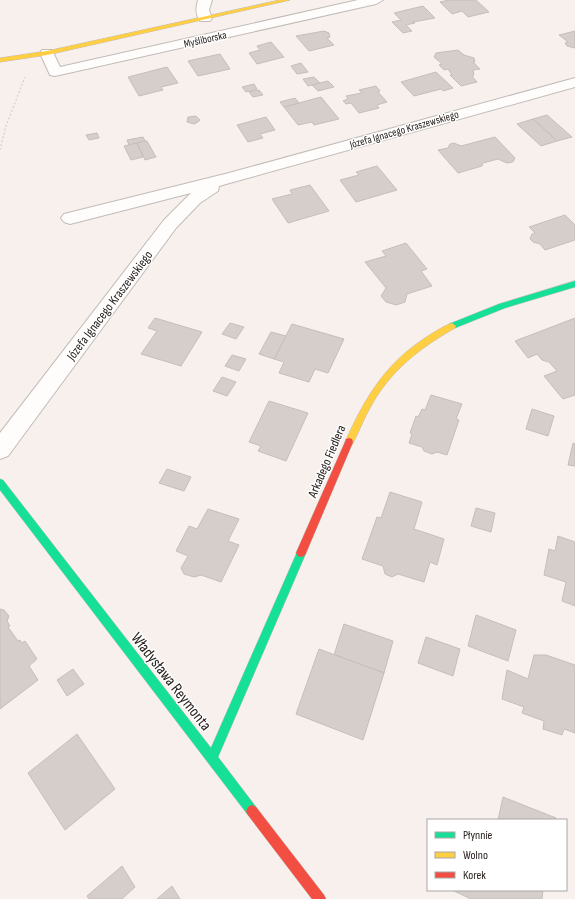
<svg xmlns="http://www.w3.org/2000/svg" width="575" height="899" viewBox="0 0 575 899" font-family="'Sofia Sans Condensed',sans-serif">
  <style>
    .building { fill: #d5ceca; stroke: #c5beba }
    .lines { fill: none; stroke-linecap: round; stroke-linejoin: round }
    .street-casing { stroke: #c2bbb7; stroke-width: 2 }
    .fast-casing { stroke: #c2bbb7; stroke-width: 1 }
    .slow-casing { stroke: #c2bbb7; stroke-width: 1 }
    .jam-casing { stroke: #c2bbb7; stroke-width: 1 }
    .path { stroke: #d9d6d4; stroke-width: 1.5; stroke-dasharray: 2 2; stroke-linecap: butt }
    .street { fill: #fefdfc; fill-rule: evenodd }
    .fast { fill: #16e098; fill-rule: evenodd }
    .slow { fill: #ffcf43; fill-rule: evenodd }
    .jam { fill: #f24e42; fill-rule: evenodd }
    .labels { text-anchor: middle; stroke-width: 3; stroke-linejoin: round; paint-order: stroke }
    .far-street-label { font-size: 11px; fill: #28211e; stroke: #fff }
    .street-label { font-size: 13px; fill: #28211e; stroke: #fff }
    .near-street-label { font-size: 16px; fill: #28211e; stroke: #fff }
  </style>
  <rect width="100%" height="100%" fill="#f8f0ec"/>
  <g class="building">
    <polygon points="449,0 476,0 489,12 468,17 462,11 452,14 440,2"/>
    <polygon points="423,6 435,18 413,22 415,23 406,25 412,31 403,33 392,22 401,20 394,13"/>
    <polygon points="324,31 329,33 330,37 327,38 334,45 309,51 296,36"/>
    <polygon points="575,31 575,48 567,46 565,43 568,42 559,35"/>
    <polygon points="271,42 284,57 257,64 249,53 260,50 257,46"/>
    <polygon points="458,50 464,55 474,58 475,62 473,62 480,69 473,70 474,75 472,76 477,82 461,86 450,75 452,75 448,69 444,70 439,65 442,64 434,57 436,53"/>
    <polygon points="220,54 230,69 198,76 188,61"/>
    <polygon points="301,63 308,72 297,74 291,66"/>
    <polygon points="167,67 178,83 161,87 163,90 139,96 128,77"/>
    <polygon points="436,72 453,88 443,91 441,89 414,96 401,82"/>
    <polygon points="314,77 320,83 308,86 303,79"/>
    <polygon points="328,81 334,87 318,91 312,85"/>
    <polygon points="254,84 257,89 246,92 242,87"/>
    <polygon points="376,86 380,91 378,92 387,102 377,105 379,108 359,113 351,103 346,104 343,101 348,99 346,96 362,93 359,90"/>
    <polygon points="259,90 263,95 253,97 249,92"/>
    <polygon points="321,97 339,119 314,125 312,122 298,125 284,107"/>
    <polygon points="295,98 299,103 284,107 280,102"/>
    <polygon points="547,115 572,137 557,141 533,119"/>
    <polygon points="196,116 200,120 198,122 194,124 187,122 188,117"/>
    <polygon points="266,117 275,130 260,134 263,138 248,142 237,125"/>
    <polygon points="533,119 557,141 541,146 517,124"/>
    <polygon points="97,133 99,138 89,140 86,135"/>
    <polygon points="143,137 145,141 129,145 127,140"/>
    <polygon points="495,137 515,158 513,162 507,163 498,159 483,163 482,166 458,173 438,150 448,148 450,144 454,143 461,146"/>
    <polygon points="145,141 147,141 156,157 145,160 137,143"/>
    <polygon points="137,143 143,157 131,160 124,146"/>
    <polygon points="377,166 397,190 356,202 340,180 359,175 356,172"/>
    <polygon points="310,185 329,211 288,223 272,199 292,194 290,190"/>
    <polygon points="565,215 575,225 575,240 545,250 540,244 533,242 530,239 532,234 535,233 529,227"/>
    <polygon points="406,243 427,269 421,271 432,286 407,294 405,302 396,305 386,302 381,296 386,288 365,262 386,256 382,251"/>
    <polygon points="155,318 202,332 181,366 141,354 157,331 148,328"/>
    <polygon points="575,318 575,395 563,399 544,376 557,371 549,362 542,360 537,354 528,358 515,341"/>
    <polygon points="230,323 244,327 236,339 222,334"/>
    <polygon points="292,324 344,339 328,373 315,369 309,382 279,373 284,362 274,359"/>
    <polygon points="271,332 286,336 274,359 259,354"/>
    <polygon points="232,355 246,359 239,371 225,366"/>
    <polygon points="222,377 236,382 227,396 213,391"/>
    <polygon points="431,395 462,404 456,419 459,420 447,455 437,452 432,454 424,451 422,447 409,443 412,434 410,433 416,416 418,417 422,409 425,410"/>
    <polygon points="269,401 308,413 286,461 258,451 261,446 249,442"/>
    <polygon points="532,409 554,416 548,436 526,429"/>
    <polygon points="573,443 575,444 575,466 568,465"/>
    <polygon points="167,469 191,477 184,491 159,483"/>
    <polygon points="390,492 422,502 414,529 444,539 437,565 430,562 424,582 398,574 392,577 385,574 383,566 362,559 377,517 381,518"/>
    <polygon points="476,508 495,513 491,532 471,526"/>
    <polygon points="208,509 239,519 228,541 239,545 221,582 201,575 194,577 184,574 181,568 188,556 176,551 189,526 197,529"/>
    <polygon points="558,536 575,542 575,606 562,601 566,582 544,575 549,549 555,551"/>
    <polygon points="0,609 4,610 9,616 7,621 10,626 8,627 18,641 20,640 22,643 25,641 37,659 29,666 38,680 0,709"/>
    <polygon points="476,615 516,630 508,661 468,646"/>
    <polygon points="344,624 393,641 384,673 334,655"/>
    <polygon points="426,637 460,649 453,676 418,663"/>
    <polygon points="319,649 384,673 363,740 296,714"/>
    <polygon points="534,655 546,655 575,665 575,733 564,729 562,735 543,729 544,721 522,713 524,707 502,699 507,670 528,679"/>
    <polygon points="73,669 84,684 67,696 57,680"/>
    <polygon points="77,734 115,789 65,830 28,773"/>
    <polygon points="503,797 556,818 555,820 498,820"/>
    <polygon points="122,866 135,887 122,899 89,899 87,896"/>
    <polygon points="172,886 180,899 157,899"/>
    <polygon points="452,890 543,890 542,899 471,899"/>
  </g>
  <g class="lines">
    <g class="street-casing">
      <g id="street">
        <path d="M 198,0 L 212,0 L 209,10 L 212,18 L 210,21 L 200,21 C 195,13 196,8 198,0 Z"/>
        <polygon points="358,0 383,0 376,4 55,76 50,75 40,53 42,50 52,50 60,67"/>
        <polygon points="575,78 575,87 219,186 218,191 200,203 176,228 8,456 0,459 0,433 164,220 191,193 70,224 64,222 61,218 64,214 229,173"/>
      </g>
    </g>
    <g class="fast-casing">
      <g id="fast">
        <polygon points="575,281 575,287 505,308 455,328 452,329 448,326 449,324 499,304"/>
        <polygon points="0,479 3,480 211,748 298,550 301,549 304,550 306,553 218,757 256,807 258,811 256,815 252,817 248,815 0,490"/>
      </g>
    </g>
    <g class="slow-casing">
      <g id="slow">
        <polygon points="280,0 290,0 47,55 0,62 0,58 47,51"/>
        <path d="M 452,323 L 456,326 L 455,328 C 420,348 391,370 371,406 C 364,418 359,432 352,445 L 346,445 L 345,442 C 365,398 384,365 425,338 C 433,333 443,326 452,323 Z"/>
      </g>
    </g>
    <g class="jam-casing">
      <g id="jam">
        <polygon points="349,438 352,439 353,442 306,553 304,556 301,557 298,556 296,553 345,442 346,439"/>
        <polygon points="252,805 256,807 324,895 326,899 312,899 248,815 246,811 248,807"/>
      </g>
    </g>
    <polyline class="path" points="0,150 6,126 25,77"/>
    <use href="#street" class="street"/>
    <use href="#fast" class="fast"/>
    <use href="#slow" class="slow"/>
    <use href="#jam" class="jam"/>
  </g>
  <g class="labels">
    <g class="far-street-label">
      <text transform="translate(205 39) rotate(-13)" y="4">Myśliborska</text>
      <text transform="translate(404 129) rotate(-16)" y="4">Józefa Ignacego Kraszewskiego</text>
    </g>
    <g class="street-label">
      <text transform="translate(109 305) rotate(-53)" y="5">Józefa Ignacego Kraszewskiego</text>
      <text transform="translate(326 461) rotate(-67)" y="5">Arkadego Fiedlera</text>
    </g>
    <g class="near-street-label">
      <text transform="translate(172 681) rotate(52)" y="6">Władysława Reymonta</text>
    </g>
  </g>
  <rect x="427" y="819" width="140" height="72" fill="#ffffff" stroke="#a9a6a5"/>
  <rect x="435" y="832" width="20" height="6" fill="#16e098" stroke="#a9a6a5"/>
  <text x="463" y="839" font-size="12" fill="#28211e">Płynnie</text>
  <rect x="435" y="852" width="20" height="6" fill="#ffcf43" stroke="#a9a6a5"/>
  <text x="463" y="859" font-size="12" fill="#28211e">Wolno</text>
  <rect x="435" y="872" width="20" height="6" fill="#f24e42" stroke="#a9a6a5"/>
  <text x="463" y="879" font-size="12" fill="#28211e">Korek</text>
</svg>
